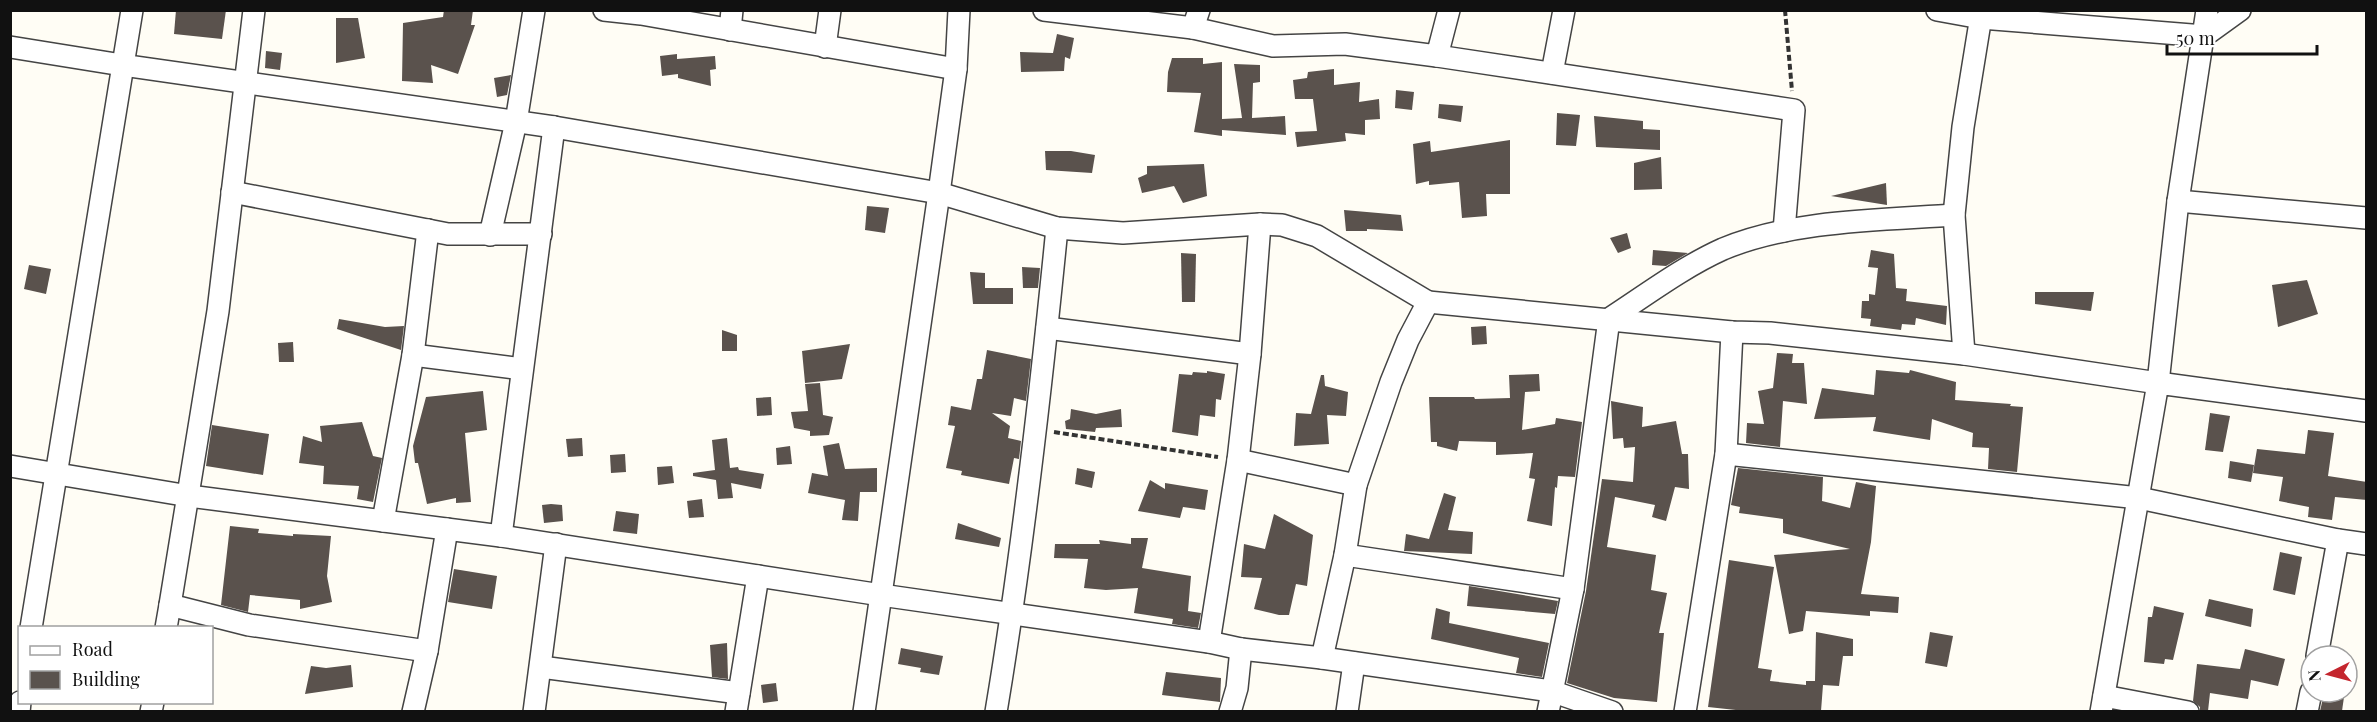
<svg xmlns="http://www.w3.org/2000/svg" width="2377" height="722" viewBox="0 0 2377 722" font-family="'Playfair Display',serif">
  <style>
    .building { fill: #5a524d }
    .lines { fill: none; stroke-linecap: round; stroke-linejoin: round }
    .street-casing { stroke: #444; stroke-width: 24 }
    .path { stroke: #333; stroke-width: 4; stroke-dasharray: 6 3; stroke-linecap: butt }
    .street { stroke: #fff; stroke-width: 21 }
  </style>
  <rect width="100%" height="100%" fill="#fffdf5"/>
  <g class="building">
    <polygon points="176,10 226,10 222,39 174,34"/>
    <polygon points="444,10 473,10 471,25 475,25 458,74 431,65 433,83 402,81 403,23 443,17"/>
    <polygon points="336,18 358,18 365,58 336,63"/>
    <polygon points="1057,34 1074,38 1070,59 1065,57 1064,71 1021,72 1020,52 1053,53"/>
    <polygon points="266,51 282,53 280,70 265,68"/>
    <polygon points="677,54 677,59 715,56 716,69 710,70 711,86 678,78 678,74 662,76 660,56"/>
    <polygon points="1172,58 1203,58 1203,64 1222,62 1222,119 1242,118 1234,64 1260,65 1260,82 1253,83 1252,118 1285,116 1286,135 1222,130 1222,136 1194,132 1201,93 1167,92 1168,72"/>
    <polygon points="1334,69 1334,85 1360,82 1359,102 1379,99 1380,119 1365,120 1365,135 1345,133 1346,141 1297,147 1295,132 1317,131 1313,99 1295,99 1293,80 1307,78 1308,72"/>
    <polygon points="511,75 507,95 497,97 494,78"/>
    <polygon points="1396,90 1414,92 1412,110 1395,108"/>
    <polygon points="1439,104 1463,106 1461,122 1438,118"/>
    <polygon points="1557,113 1580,115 1576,146 1556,145"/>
    <polygon points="1594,116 1643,121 1643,129 1660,130 1660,150 1596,147"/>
    <polygon points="1510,140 1510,194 1486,194 1487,216 1462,218 1459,182 1429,185 1429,181 1416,184 1413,144 1430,141 1431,152"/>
    <polygon points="1045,151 1071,151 1095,155 1092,173 1046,170"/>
    <polygon points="1661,157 1662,189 1634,190 1634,163"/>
    <polygon points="1204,164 1207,196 1183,203 1174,186 1142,193 1138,178 1147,174 1147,166"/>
    <polygon points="1886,183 1887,205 1831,196"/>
    <polygon points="867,206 889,208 885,233 865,230"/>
    <polygon points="1344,210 1401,215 1403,231 1367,229 1367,231 1346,231"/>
    <polygon points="1627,233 1631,248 1618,253 1610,238"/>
    <polygon points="1653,250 1688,253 1666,266 1652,265"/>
    <polygon points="1871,250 1894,254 1896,288 1907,289 1906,301 1947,306 1946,325 1916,318 1915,325 1902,324 1901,330 1870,326 1871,319 1861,318 1862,301 1869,301 1869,294 1875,295 1878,268 1868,267"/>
    <polygon points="1181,253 1196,254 1195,302 1182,302"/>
    <polygon points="29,265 51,269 46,294 24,289"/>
    <polygon points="1022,267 1040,268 1038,288 1023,288"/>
    <polygon points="970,272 985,273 985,288 1013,288 1013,304 973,304"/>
    <polygon points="2307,280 2318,314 2278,327 2272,285"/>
    <polygon points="2035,292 2094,292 2091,311 2035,304"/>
    <polygon points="339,319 385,327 404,326 401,350 337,329"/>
    <polygon points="1486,326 1487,344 1472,345 1471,327"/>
    <polygon points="722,330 737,335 737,351 722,351"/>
    <polygon points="293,342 294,362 279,362 278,343"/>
    <polygon points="850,344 842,379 805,383 802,351"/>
    <polygon points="987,350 1031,359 1026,401 1014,398 1011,416 992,413 1010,426 1008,438 1021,441 1019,459 1014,458 1009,484 961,475 962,471 946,468 955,426 948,425 951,406 971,410 977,379 982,379"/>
    <polygon points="1777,353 1793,354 1792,363 1804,363 1807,404 1783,401 1780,447 1746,443 1747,423 1764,424 1758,391 1773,388"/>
    <polygon points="1876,370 1909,373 1910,370 1956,382 1955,400 2011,404 2010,406 2023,407 2017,472 1988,469 1989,448 1972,447 1973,433 1932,419 1930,440 1873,431 1876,417 1814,419 1822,388 1874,395"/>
    <polygon points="1207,371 1225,374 1221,400 1216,399 1215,417 1200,415 1198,436 1172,432 1179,374 1192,375 1193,372 1207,373"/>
    <polygon points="1539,374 1540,391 1525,392 1522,430 1555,424 1556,418 1582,422 1575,477 1558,476 1557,488 1555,487 1552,526 1527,521 1535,479 1529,478 1533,453 1496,455 1496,442 1459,441 1457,451 1437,446 1437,442 1431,442 1429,397 1474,397 1475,399 1510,398 1509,375"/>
    <polygon points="1321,375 1324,375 1325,386 1348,392 1346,416 1327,415 1329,444 1294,446 1296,413 1311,414"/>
    <polygon points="820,383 823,415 833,417 829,435 810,436 810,431 794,428 791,412 808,411 805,384"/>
    <polygon points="483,391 487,430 465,433 471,502 456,503 456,498 427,504 418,463 415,463 413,446 426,397"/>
    <polygon points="771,397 772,415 757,416 756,398"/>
    <polygon points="1611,401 1643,407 1642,427 1676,421 1682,454 1688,454 1689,489 1675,487 1666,521 1652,517 1655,505 1615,497 1607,547 1656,555 1651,590 1667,593 1659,633 1664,633 1657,702 1614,698 1567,683 1586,591 1602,479 1633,482 1635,447 1624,448 1623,438 1613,439"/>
    <polygon points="1071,409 1096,414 1121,409 1122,427 1096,428 1095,432 1066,429 1065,421 1070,419"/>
    <polygon points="2210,413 2230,416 2223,452 2205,450"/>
    <polygon points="362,422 373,456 382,458 373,502 357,499 359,486 323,484 324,466 299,463 303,436 322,442 320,426"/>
    <polygon points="212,425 269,434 263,475 206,466"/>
    <polygon points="2308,430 2334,433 2328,476 2367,482 2367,500 2335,497 2332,520 2308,517 2309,507 2279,501 2283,477 2253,473 2257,449 2305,454"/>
    <polygon points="582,438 583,456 568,457 566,439"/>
    <polygon points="727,438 730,468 738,467 739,470 764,474 761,489 731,483 733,498 718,499 716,480 693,476 693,473 715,470 712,440"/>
    <polygon points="839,443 845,469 877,468 877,492 860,492 858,521 842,520 845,500 808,493 812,473 828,476 823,446"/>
    <polygon points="790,446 792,464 777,465 776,448"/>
    <polygon points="625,454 626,472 611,473 610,455"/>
    <polygon points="2230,461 2254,465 2251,482 2228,478"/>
    <polygon points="672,466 674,483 658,485 657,467"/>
    <polygon points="1077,468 1095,472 1092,488 1075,484"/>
    <polygon points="1738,468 1823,477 1822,501 1850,508 1856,482 1876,486 1871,542 1861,594 1899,597 1898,613 1870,611 1870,616 1806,611 1803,631 1789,634 1774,555 1850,549 1783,533 1783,519 1739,513 1740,507 1731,505"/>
    <polygon points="1150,480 1165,489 1165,483 1208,490 1205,510 1183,507 1180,518 1138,511"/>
    <polygon points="1444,493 1456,497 1448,530 1473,532 1472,554 1404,551 1406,534 1429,539"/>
    <polygon points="702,499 704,517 689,518 687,501"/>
    <polygon points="551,504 562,505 563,521 544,523 542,505"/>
    <polygon points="616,511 639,514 637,534 613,531"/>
    <polygon points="1274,514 1313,535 1307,586 1296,584 1289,615 1279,615 1254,609 1262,578 1241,577 1244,544 1265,549"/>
    <polygon points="958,523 1001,538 999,547 955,539"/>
    <polygon points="230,526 259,529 258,533 293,536 293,534 331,536 327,576 332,602 300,609 300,600 250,595 248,612 221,605"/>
    <polygon points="1131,538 1148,538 1142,568 1191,576 1188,611 1201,613 1198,628 1172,624 1173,619 1134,613 1138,588 1106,590 1084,588 1088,559 1054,558 1055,544 1100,544 1099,540 1131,544"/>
    <polygon points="2280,552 2302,557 2295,595 2273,590"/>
    <polygon points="1729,560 1774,567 1758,668 1772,670 1770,681 1806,685 1806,681 1815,681 1816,632 1853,639 1853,656 1843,656 1839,686 1823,685 1821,711 1745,711 1708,707"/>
    <polygon points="454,569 497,576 492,609 448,602"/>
    <polygon points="1469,586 1558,601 1555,614 1467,606"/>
    <polygon points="2209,599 2253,609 2251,627 2205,616"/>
    <polygon points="2154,606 2184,613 2173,660 2165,659 2164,664 2144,662 2148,617 2152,617"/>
    <polygon points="1436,608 1450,612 1449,623 1549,643 1542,677 1516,673 1519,658 1431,639"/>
    <polygon points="1930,632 1953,636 1947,667 1925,663"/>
    <polygon points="727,643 728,679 712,677 710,645"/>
    <polygon points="901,648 943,656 939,675 920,672 921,668 898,664"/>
    <polygon points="2245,649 2285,659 2278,686 2251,680 2248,699 2210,693 2208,711 2200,711 2200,707 2193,701 2197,664 2240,669"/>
    <polygon points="351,665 353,687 305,694 311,666 326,668"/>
    <polygon points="1166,672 1221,678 1220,702 1162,695"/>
    <polygon points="776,683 778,701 763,703 761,685"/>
    <polygon points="2324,694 2344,697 2342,711 2320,711"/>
  </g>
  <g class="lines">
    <g class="street-casing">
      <g id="street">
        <polyline points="254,10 218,311 170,605 249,625 427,651"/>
        <polyline points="604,10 641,14 956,69"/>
        <polyline points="1044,10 1193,28 1273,46 1345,44 1437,56 1449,10"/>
        <polyline points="1937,10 1981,18 2204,36 2240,10"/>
        <polyline points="1193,28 1199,10"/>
        <polyline points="730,30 732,10"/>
        <polyline points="10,47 122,65 554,127 939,193 1057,228 1123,233 1260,224 1282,225 1317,236 1428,302 1408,340 1391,382 1356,485 1345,555 1322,658"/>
        <polyline points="825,47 830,10"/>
        <polyline points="1437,56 1794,110 1784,231"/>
        <polyline points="1552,73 1564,10"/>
        <polyline points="232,192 448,234 541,234"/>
        <polyline points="2178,201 2366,218"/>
        <polyline points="490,235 516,122 534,10"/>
        <polyline points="1428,302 1732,332 1770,333 1964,354 2158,383 2178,201 2207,10"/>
        <polyline points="1047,328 1250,354"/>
        <polyline points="1964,354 1954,215 1963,127 1982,10"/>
        <polyline points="413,355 522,369"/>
        <polyline points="1726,454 2139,498 2338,540 2366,544"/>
        <polyline points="1238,460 1356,485"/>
        <polyline points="10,466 189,496 501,536 881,595 1209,642 1241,649 1322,658 1551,691 1612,712"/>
        <polyline points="383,521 413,355 428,230"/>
        <polyline points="501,536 554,127"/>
        <polyline points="1345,555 1573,589"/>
        <polyline points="31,628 132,10"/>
        <polyline points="166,628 170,605"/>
        <polyline points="1209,642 1238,460 1250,354 1260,224"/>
        <polyline points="2317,656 2338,540"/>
        <polyline points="541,667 739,693"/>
        <polyline points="2104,696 2188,712"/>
        <polyline points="19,712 20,702"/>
        <polyline points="151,712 153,702"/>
        <polyline points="413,712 427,651 447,529"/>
        <polyline points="534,712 556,544"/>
        <polyline points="736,712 758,576"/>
        <polyline points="864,712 939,193 956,69 959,10"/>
        <path d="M 996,712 C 1023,551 1041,390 1057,228"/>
        <polyline points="1230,712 1237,688 1241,649"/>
        <polyline points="1347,712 1354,663"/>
        <path d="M 1548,712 L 1573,589 L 1609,319 C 1646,295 1683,267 1723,249 C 1792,220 1880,220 1954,215"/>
        <polyline points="1685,712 1726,454 1732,332"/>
        <polyline points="2101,712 2158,383 2366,411"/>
        <polyline points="2307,712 2311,692"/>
      </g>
    </g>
    <g class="path">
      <polyline points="1785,10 1792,91"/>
      <polyline points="1054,432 1218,457"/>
    </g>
    <use href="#street" class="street"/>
  </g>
  <rect width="2377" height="722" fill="none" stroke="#111111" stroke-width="24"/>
  <rect x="18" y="626" width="195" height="78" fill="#ffffff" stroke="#a0a0a0" stroke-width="1.5"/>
  <rect x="30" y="646" width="30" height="9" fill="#ffffff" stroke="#a0a0a0" stroke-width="1.5"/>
  <text x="72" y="656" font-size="18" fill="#111111">Road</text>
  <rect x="30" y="671" width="30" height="18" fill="#5a524d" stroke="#a0a0a0" stroke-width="1.5"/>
  <text x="72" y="686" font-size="18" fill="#111111">Building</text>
  <g transform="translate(2329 674) rotate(264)"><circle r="28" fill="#ffffff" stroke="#a0a0a0" stroke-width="1.5"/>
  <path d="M0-4.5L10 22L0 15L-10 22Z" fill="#c4262e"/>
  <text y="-9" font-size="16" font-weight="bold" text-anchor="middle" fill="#111111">N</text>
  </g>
  <path d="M2167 45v9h150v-9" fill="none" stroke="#111111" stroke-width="3"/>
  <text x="2176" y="45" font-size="18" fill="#111111" stroke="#ffffff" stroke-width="4.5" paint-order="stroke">50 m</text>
</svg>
